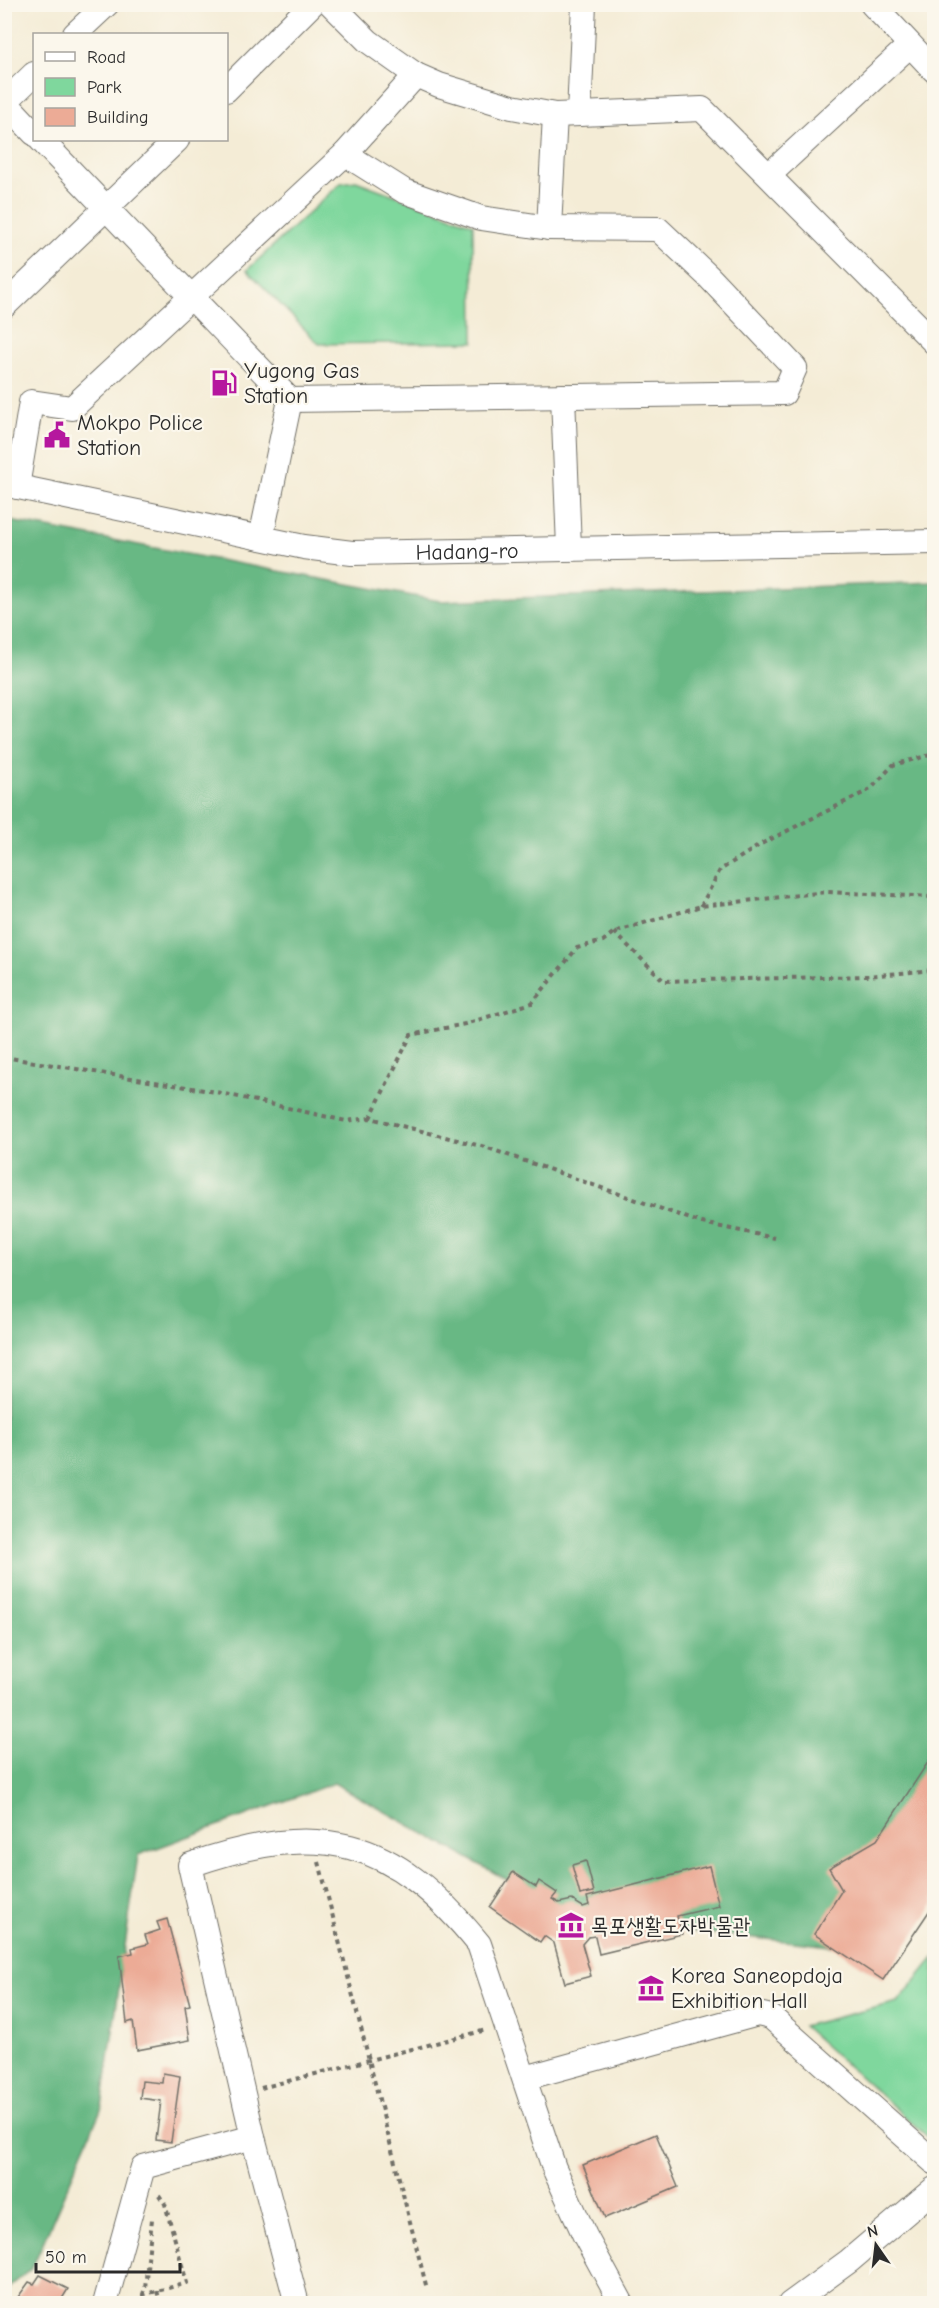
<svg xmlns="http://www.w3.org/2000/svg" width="939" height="2308" viewBox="0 0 939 2308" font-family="'Comic Neue','Poor Story',sans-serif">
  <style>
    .green { fill: #7fd79d; stroke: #558164; stroke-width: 1.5 }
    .forest { fill: #67b884; stroke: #497258; stroke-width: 1.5 }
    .building { fill: #ecab96 }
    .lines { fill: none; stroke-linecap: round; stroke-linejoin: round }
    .minor-casing { stroke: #716f67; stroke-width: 26 }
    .path { stroke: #716f67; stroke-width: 4; stroke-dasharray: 4.5 4.5; stroke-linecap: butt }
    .minor { stroke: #fff; stroke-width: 24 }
    .labels { text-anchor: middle; stroke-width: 4.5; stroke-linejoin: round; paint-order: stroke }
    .poi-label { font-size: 22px; fill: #2b2b2b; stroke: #fbf7ec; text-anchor: start }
    .street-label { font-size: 22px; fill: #2b2b2b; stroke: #fbf7ec }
  </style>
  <rect width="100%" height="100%" fill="#fbf7ec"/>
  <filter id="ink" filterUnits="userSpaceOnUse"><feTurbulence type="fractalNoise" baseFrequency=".0167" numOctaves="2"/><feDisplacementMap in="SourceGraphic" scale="12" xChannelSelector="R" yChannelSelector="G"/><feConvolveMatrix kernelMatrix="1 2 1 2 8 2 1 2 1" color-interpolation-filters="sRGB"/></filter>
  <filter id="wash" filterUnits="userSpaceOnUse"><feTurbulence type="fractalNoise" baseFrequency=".008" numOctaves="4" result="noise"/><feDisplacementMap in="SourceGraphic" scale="24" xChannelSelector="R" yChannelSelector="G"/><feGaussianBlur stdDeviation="1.35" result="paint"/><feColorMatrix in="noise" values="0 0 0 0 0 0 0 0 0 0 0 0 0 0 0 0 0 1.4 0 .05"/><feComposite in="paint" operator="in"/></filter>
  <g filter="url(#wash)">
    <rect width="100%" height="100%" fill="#f4ecd6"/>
    <g class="green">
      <polygon points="356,181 473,224 474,342 319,344 247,270 341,183"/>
      <polygon points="934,1958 934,2140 930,2139 803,2026 898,2002"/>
    </g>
    <polygon class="forest" points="5,520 440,601 934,582 934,1886 869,1950 577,1919 334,1783 138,1855 102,2107 32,2268 5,2291"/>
    <g id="blocks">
      <g class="building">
        <polygon points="934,1753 934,1904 883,1980 814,1934 842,1890 829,1868 877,1840"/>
        <polygon points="586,1861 594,1892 580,1895 572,1865"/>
        <polygon points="709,1866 719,1906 677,1916 682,1934 599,1954 595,1936 588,1937 582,1944 591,1976 565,1983 554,1943 544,1936 540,1942 490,1907 513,1872 536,1887 539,1881 557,1893 552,1899 559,1903 572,1900 583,1907 589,1905 587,1897"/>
        <polygon points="167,1919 190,2005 185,2006 190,2040 137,2050 133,2021 127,2023 119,1956 133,1953 132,1948 148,1944 145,1935 160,1930 157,1922"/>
        <polygon points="163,2073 180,2076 171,2142 156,2140 161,2101 140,2098 142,2081 162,2083"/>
        <polygon points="656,2134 678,2187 605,2218 583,2165"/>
        <polygon points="40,2275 68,2289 60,2302 62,2304 13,2304 29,2282 34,2284"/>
      </g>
    </g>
  </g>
  <g filter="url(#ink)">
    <use href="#blocks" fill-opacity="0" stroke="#716f67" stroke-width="1.5"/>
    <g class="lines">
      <g class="minor-casing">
        <g id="minor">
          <polyline points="331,4 368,41 416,75 439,85 512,107 555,115 702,109 934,342"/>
          <polyline points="872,4 934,70"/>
          <polyline points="75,34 107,4"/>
          <polyline points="226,90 312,4"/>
          <polyline points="4,101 34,133"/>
          <polyline points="4,103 34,74"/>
          <polyline points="579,114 584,4"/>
          <polyline points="345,154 416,75"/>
          <polyline points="769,175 910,45"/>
          <polyline points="549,228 555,115"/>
          <polyline points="4,306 177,140"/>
          <polyline points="563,396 569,548"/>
          <path id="s1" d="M 4,484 L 304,547 L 352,553 L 934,542"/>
          <polyline points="17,487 31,402 72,408 345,154 404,191 481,218 549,228 658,229 708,276 795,368 784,393 290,400 41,140"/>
          <polyline points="261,538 290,400"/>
          <polyline points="525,2078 758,2014 771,2017 934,2162"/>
          <polyline points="105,2304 143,2167 253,2137"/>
          <path d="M 297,2304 L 253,2137 L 190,1865 C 319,1820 392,1836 479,1944 L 554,2168 L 585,2236 L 622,2304"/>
          <polyline points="790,2304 849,2261 934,2189"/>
        </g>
      </g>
      <g class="path">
        <polyline points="701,906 720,870 763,843 871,789 893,765 934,754"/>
        <polyline points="614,932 664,981 867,976 934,970"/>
        <polyline points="4,1057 216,1092 346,1121 370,1118 485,1147 702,1223 775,1238"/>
        <polyline points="370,1118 411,1035 465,1024 532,1003 577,948 603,941 614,932 701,906 826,892 934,897"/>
        <polyline points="319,1862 427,2289"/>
        <polyline points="261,2088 486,2030"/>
        <polyline points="157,2291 161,2304"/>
        <polyline points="142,2295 187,2283 165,2204 157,2192"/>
        <polyline points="140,2304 145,2288 152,2219"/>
      </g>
      <use href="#minor" class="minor"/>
    </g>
  </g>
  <defs>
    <g id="fuel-bare" transform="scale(2.07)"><path d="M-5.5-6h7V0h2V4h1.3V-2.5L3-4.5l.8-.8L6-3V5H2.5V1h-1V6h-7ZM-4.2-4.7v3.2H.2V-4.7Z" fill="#b5179e" stroke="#fbf7ec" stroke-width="2.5" paint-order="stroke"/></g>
    <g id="civic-bare" transform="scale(2.07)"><path d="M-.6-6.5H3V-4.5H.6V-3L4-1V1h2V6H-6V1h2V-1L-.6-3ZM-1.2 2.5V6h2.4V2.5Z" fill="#b5179e" stroke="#fbf7ec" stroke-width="2.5" paint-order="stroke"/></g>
    <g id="museum-bare" transform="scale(2.07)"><path d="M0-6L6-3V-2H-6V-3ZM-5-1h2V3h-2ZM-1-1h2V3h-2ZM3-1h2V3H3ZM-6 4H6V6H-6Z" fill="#b5179e" stroke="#fbf7ec" stroke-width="2.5" paint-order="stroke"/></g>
  </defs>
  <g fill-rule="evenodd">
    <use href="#fuel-bare" x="224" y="383"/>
    <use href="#civic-bare" x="57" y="435"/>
    <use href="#museum-bare" x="571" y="1925"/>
    <use href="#museum-bare" x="651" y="1988"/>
  </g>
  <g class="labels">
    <g class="poi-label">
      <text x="244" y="378">Yugong Gas<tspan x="244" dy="25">Station</tspan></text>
      <text x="77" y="430">Mokpo Police<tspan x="77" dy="25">Station</tspan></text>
      <text x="591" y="1933">목포생활도자박물관</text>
      <text x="671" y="1983">Korea Saneopdoja<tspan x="671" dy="25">Exhibition Hall</tspan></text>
    </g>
    <g class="street-label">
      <text dy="8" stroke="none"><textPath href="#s1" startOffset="470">Hadang-ro</textPath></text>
    </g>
  </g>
  <rect width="939" height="2308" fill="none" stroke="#fbf7ec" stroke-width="24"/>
  <rect x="33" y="33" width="195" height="108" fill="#fbf7ec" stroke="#a8a59f" stroke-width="1.5"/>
  <rect x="45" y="52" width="30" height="9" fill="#ffffff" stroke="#a8a59f" stroke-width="1.5"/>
  <text x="87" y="63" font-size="18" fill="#2b2b2b">Road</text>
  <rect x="45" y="78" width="30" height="18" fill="#7fd79d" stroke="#a8a59f" stroke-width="1.5"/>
  <text x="87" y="93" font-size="18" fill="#2b2b2b">Park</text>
  <rect x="45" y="108" width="30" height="18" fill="#ecab96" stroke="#a8a59f" stroke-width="1.5"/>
  <text x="87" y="123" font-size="18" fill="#2b2b2b">Building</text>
  <g transform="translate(876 2245) rotate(346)" stroke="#fbf7ec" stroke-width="4.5" paint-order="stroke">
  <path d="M0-4.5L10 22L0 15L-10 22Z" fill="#2b2b2b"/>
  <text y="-9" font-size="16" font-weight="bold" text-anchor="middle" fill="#2b2b2b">N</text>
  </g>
  <path d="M36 2263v9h144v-9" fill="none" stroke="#2b2b2b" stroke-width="3"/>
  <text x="45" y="2263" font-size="18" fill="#2b2b2b" stroke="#fbf7ec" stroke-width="4.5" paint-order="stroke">50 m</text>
</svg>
